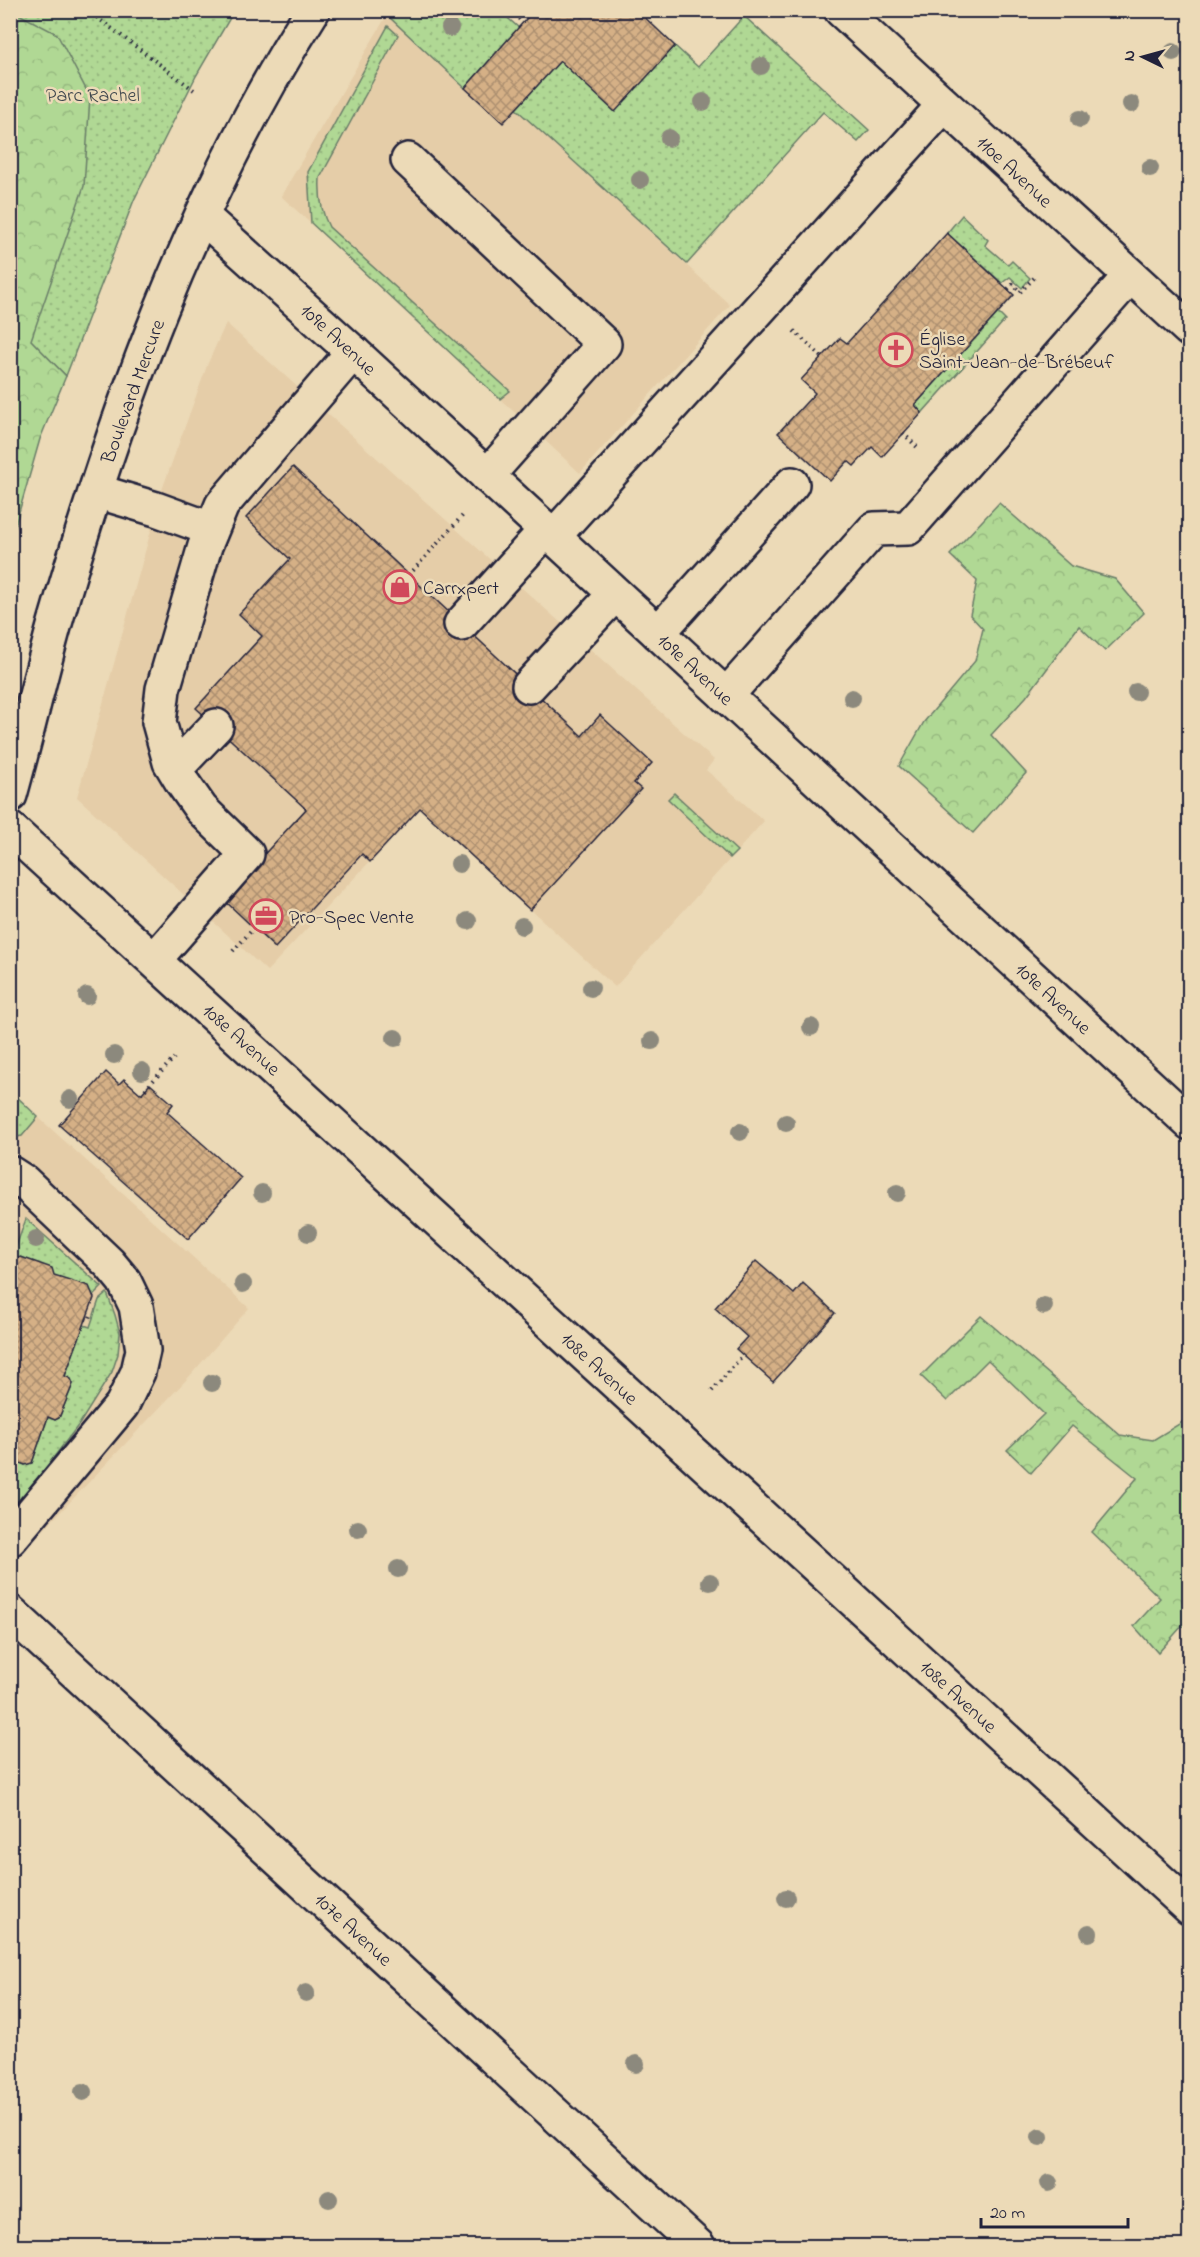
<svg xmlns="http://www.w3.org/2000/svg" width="1200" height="2257" viewBox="0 0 1200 2257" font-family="'Indie Flower',sans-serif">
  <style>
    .built { fill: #e5cda8 }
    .grass { fill: url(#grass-dots); stroke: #697d68; stroke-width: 1.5 }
    .forest { fill: url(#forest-crowns); stroke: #697d68; stroke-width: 1.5 }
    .building { fill: url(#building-cross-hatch); stroke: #22223b; stroke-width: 1.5 }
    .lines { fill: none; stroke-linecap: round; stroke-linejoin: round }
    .minor-casing { stroke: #22223b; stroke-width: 38 }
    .path { stroke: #22223b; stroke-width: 4; stroke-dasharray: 1.5 4.5; stroke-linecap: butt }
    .minor { stroke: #ecdab7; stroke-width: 33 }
    .tree { fill: #8c897d }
    .labels { text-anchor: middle; stroke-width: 5; stroke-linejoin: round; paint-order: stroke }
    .park-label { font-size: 20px; fill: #3e464d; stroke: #ecdab7 }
    .street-label { font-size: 20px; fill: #22223b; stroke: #ecdab7 }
    .poi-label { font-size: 20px; fill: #22223b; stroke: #ecdab7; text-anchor: start }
  </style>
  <defs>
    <pattern id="grass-dots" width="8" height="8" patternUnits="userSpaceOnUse" patternTransform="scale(1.5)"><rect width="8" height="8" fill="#b0d894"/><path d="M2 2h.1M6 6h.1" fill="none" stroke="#97b980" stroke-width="1.8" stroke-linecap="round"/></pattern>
    <pattern id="forest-crowns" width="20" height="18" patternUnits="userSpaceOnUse" patternTransform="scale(1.5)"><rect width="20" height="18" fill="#b0d894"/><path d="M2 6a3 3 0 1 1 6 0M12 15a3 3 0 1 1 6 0" fill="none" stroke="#97b980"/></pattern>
    <pattern id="building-cross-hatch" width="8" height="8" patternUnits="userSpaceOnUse" patternTransform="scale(1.5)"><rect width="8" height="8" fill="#d5b086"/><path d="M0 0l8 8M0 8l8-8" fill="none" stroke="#ac8f6f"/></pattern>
  </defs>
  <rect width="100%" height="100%" fill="#ecdab7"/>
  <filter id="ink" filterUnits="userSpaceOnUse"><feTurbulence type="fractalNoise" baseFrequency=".0167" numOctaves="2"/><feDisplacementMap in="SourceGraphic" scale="12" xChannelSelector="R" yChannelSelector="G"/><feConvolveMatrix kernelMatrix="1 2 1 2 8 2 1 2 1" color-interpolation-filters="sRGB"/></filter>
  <g filter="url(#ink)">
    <g class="built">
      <polygon points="387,15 503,123 516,109 730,305 580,473 281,196"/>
      <polygon points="226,323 714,760 706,770 764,821 615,987 420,808 267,971 77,797 163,487 208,363"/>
      <polygon points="10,1090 38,1117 249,1308 188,1378 30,1544 10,1527"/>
    </g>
    <g class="grass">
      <polygon points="390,10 500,11 519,28 465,88 387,15"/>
      <polygon points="11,11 234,11 196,76 134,200 66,376 11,320"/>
      <polygon points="744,16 869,130 858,142 823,112 687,264 516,109 560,61 615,111 675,46 698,67"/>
      <path d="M 388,26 L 398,35 L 320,178 C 319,196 321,212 329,227 L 510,391 L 500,399 L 311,223 L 308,172 Z"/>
      <polygon points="962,215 988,240 985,245 1008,265 1012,261 1030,278 1022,288 1010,277 1002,283 947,233"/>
      <polygon points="998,313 1005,320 922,413 915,405"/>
      <polygon points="674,793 737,851 730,858 668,799"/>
      <polygon points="10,1090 38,1117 22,1136 11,1138"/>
      <polygon points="26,1219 102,1287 93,1296 89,1288 11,1260"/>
      <polygon points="107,1293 115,1315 120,1333 118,1354 112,1372 80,1423 11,1513 11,1464 15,1461 25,1465 32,1463 48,1417 55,1420 59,1418 73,1384 71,1379 65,1376 84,1325 90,1327 99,1300"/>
    </g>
    <g class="forest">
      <polygon points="11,10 57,34 90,97 84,186 31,340 66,376 40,439 11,540"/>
      <polygon points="999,503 1071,566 1115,579 1144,613 1105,651 1079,626 1026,697 991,735 1026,773 973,833 899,766 924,722 975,661 983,629 970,615 977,581 950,555"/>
      <polygon points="981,1316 1120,1435 1153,1440 1181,1423 1189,1415 1189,1627 1182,1626 1158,1653 1134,1626 1160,1598 1092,1532 1137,1478 1072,1426 1031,1473 1007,1450 1044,1414 988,1360 947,1401 921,1376"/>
    </g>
    <g class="building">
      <polygon points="534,10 637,10 675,46 615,112 560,61 503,123 465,88"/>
      <polygon points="947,233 1014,295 915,405 922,413 882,457 872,447 854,466 848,461 830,481 778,433 815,393 801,380 840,338 847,343"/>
      <polygon points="293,467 582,736 600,715 652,763 634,783 641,789 530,910 420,808 370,862 362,854 275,948 223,899 306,809 196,708 262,636 239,614 290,559 246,518"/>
      <polygon points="106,1072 119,1084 124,1079 141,1094 150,1084 173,1104 167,1112 241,1178 188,1239 59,1125"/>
      <polygon points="21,1257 52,1268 54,1275 89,1286 94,1298 65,1376 71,1379 73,1384 59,1418 55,1420 48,1417 32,1463 25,1465 15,1461 10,1464 10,1260"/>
      <polygon points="756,1261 794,1294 803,1283 835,1313 773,1382 736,1349 747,1337 715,1308"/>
    </g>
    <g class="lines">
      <g class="minor-casing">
        <g id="minor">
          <polyline points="841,10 1190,330"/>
          <polyline points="408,160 604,344 487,476"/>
          <polyline points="202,216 353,352 1190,1123"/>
          <polyline points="96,491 156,509 211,529"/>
          <polyline points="553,537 944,105"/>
          <polyline points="461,624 546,530"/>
          <polyline points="658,633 792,484"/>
          <polyline points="529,686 615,594"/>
          <polyline points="726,696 874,529 908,528 1130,276"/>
          <polyline points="175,769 216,726"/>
          <path d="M 10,795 C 26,738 39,680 55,623 C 116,411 193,198 313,10"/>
          <polyline points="10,829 1190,1908"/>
          <polyline points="155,959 247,854 201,809 182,782 170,762 159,722 163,689 205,546 222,505 353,352"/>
          <polyline points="10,1173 24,1182 109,1263 124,1281 136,1306 143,1350 138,1372 122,1405 10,1539"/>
          <polyline points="10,1612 698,2246"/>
        </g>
      </g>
      <g class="path">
        <polyline points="87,10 194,90"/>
        <polyline points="510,10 523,23"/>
        <polyline points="1008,289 1013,284 1020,292 1036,276"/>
        <polyline points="794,331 822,357"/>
        <polyline points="903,433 919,449"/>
        <polyline points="409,575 465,513"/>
        <polyline points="233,951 254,928"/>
        <polyline points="141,1094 174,1058"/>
        <polyline points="86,1319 89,1320 92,1312"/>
        <polyline points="712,1391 743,1355"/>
      </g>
      <use href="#minor" class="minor"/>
    </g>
    <g class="tree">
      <circle cx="450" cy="28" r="9"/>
      <circle cx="1173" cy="52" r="9"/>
      <circle cx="761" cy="66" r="9"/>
      <circle cx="703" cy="102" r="9"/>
      <circle cx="1131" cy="104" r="9"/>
      <circle cx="1080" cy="119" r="9"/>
      <circle cx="669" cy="138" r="9"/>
      <circle cx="1150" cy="168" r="9"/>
      <circle cx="640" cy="180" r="9"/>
      <circle cx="1136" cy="692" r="9"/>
      <circle cx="852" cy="698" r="9"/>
      <circle cx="459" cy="864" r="9"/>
      <circle cx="468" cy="921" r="9"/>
      <circle cx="522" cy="926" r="9"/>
      <circle cx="591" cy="988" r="9"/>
      <circle cx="87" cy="996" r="9"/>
      <circle cx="811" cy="1027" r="9"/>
      <circle cx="395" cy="1038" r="9"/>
      <circle cx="652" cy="1041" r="9"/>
      <circle cx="114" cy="1055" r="9"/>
      <circle cx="142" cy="1071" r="9"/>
      <circle cx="70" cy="1099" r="9"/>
      <circle cx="786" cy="1123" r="9"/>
      <circle cx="740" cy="1132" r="9"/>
      <circle cx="262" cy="1193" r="9"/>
      <circle cx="897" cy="1193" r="9"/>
      <circle cx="308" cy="1233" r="9"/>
      <circle cx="36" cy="1239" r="9"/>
      <circle cx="243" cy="1284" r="9"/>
      <circle cx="1044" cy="1306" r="9"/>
      <circle cx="212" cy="1383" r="9"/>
      <circle cx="358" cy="1529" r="9"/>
      <circle cx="398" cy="1569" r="9"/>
      <circle cx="710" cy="1582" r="9"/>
      <circle cx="786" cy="1898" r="9"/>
      <circle cx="1089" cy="1933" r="9"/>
      <circle cx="306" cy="1993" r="9"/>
      <circle cx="636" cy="2064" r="9"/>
      <circle cx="83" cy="2092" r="9"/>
      <circle cx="1040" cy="2137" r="9"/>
      <circle cx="1049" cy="2183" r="9"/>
      <circle cx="329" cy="2199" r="9"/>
    </g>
  </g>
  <defs>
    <g id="church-ring" transform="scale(1.725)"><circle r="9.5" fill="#ecdab7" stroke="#d1495b" stroke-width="1.5"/><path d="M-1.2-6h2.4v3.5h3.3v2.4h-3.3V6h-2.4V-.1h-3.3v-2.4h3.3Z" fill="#d1495b"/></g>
    <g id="shop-ring" transform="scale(1.725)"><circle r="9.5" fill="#ecdab7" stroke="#d1495b" stroke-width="1.5"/><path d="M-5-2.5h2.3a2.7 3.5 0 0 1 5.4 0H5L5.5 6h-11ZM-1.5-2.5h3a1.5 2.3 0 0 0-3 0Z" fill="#d1495b"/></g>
    <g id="office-ring" transform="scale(1.725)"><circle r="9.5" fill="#ecdab7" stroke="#d1495b" stroke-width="1.5"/><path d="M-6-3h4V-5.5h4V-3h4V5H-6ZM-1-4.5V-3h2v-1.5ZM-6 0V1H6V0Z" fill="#d1495b"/></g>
  </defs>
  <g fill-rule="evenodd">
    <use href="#church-ring" x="896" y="350"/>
    <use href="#shop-ring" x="400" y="587"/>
    <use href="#office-ring" x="266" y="916"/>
  </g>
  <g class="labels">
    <g class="park-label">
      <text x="93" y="101">Parc Rachel</text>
    </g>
    <g class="street-label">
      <text transform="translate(1015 171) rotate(43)" y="7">110e Avenue</text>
      <text transform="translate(339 339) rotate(43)" y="7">109e Avenue</text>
      <text transform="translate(132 391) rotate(-70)" y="7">Boulevard Mercure</text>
      <text transform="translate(696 669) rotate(43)" y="7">109e Avenue</text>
      <text transform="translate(1054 998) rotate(43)" y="7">109e Avenue</text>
      <text transform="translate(242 1039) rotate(42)" y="7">108e Avenue</text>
      <text transform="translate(600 1368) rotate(43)" y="7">108e Avenue</text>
      <text transform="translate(959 1696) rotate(43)" y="7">108e Avenue</text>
      <text transform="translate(354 1929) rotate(43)" y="7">107e Avenue</text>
    </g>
    <g class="poi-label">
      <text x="919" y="345">Église<tspan x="919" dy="23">Saint-Jean-de-Brébeuf</tspan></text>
      <text x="423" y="594">Carrxpert</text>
      <text x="289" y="923">Pro-Spec Vente</text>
    </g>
  </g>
  <rect width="1200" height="2257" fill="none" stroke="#ecdab7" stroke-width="36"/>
  <rect x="18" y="18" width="1164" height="2221" fill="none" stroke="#22223b" stroke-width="2" filter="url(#ink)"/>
  <g transform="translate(1143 57) rotate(275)" stroke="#ecdab7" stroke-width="4.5" paint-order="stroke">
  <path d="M0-4.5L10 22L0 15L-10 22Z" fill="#22223b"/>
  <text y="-9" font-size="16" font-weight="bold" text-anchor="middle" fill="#22223b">N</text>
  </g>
  <path d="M981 2218v9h147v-9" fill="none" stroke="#22223b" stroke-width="3"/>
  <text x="990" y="2218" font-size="18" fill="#22223b" stroke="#ecdab7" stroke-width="4.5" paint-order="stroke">20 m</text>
</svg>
